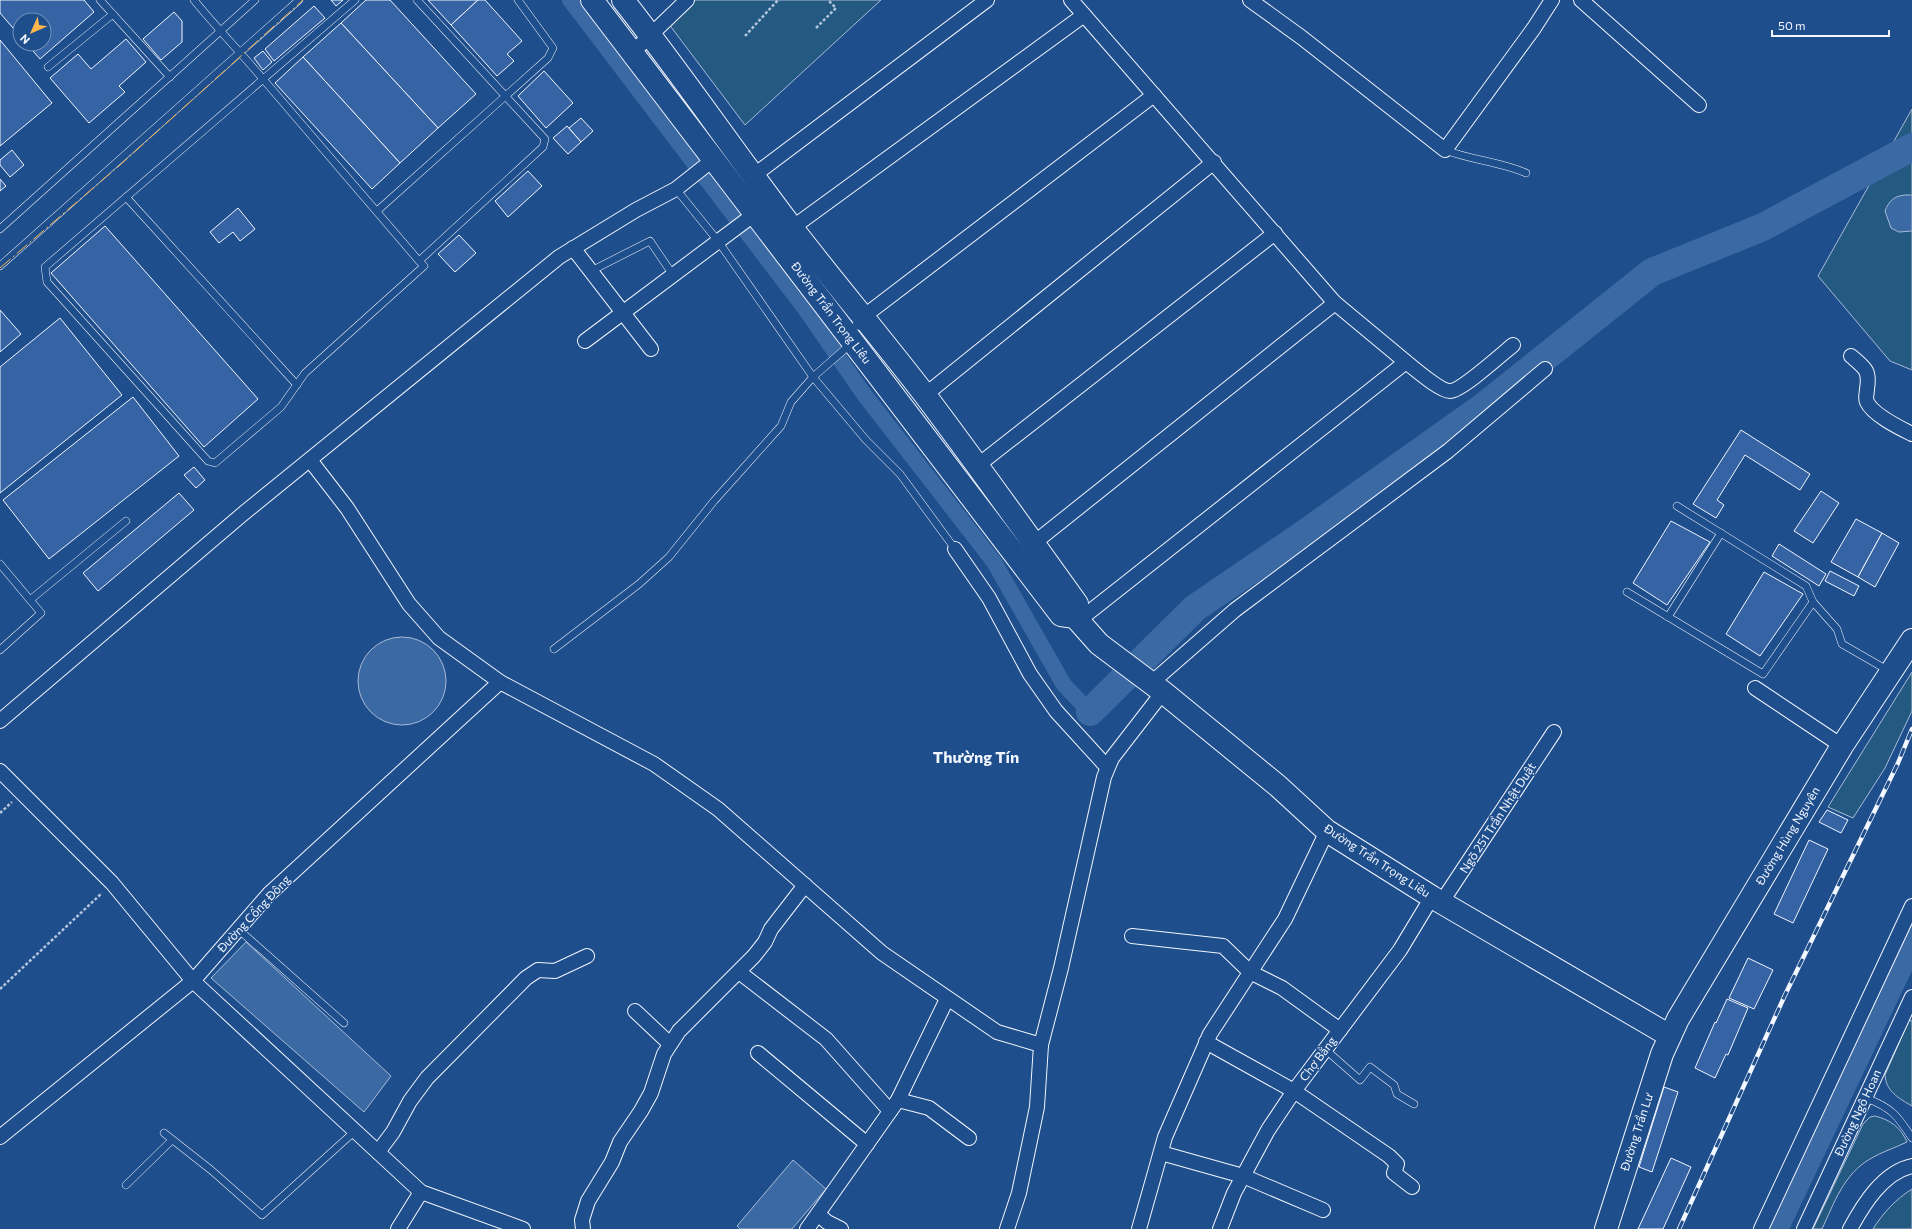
<svg xmlns="http://www.w3.org/2000/svg" width="1912" height="1229" viewBox="0 0 1912 1229" font-family="Commissioner,sans-serif">
  <style>
    .green { fill: #245a82; stroke: #a8bbd7 }
    .water { fill: #3b69a3; stroke: #a8bbd7 }
    .lines { fill: none; stroke-linecap: round; stroke-linejoin: round }
    .canal { stroke: #3b69a3; stroke-width: 16 }
    .river { stroke: #3b69a3; stroke-width: 28 }
    .building { fill: #3563a3; stroke: #f2f6ff }
    .service-casing { stroke: #f2f6ff; stroke-width: 8 }
    .minor-casing { stroke: #f2f6ff; stroke-width: 16 }
    .primary-casing { stroke: #f2f6ff; stroke-width: 24 }
    .trunk-casing { stroke: #f2f6ff; stroke-width: 24 }
    .path { stroke: #b3c4dc; stroke-width: 2.5; stroke-dasharray: 3 2; stroke-linecap: butt }
    .service { stroke: #1f4e8c; stroke-width: 7 }
    .minor { stroke: #1f4e8c; stroke-width: 14 }
    .primary { stroke: #1f4e8c; stroke-width: 22 }
    .trunk { stroke: #1f4e8c; stroke-width: 22 }
    .rail-casing { stroke: #f2f6ff; stroke-width: 4.5 }
    .rail { stroke: #1f4e8c; stroke-width: 3; stroke-dasharray: 9; stroke-linecap: butt }
    .power { stroke: #ffb74d; stroke-width: 1; stroke-dasharray: 14 3 2 3; stroke-linecap: butt }
    .labels { text-anchor: middle; stroke-width: 3; stroke-linejoin: round; paint-order: stroke }
    .street-label { font-size: 12px; fill: #f2f6ff; stroke: #1f4e8c }
    .district-label { font-size: 16px; font-weight: bold; fill: #f2f6ff; stroke: #1f4e8c }
  </style>
  <rect width="100%" height="100%" fill="#1f4e8c"/>
  <g class="green">
    <polygon points="679,0 881,0 745,125 662,15"/>
    <polygon points="1912,109 1912,370 1890,361 1818,276"/>
    <polygon points="1912,672 1912,711 1885,768 1853,818 1828,807"/>
    <path d="M 1909,1020 L 1912,1021 L 1912,1106 C 1898,1098 1886,1091 1885,1075 Z"/>
    <path d="M 1875,1116 C 1891,1120 1901,1128 1907,1142 C 1895,1148 1881,1152 1870,1159 C 1844,1174 1834,1203 1822,1229 L 1813,1229 L 1863,1124 L 1870,1117 Z"/>
    <path d="M 1912,1189 L 1912,1229 L 1873,1229 C 1883,1213 1896,1199 1912,1189 Z"/>
  </g>
  <g class="water">
    <path d="M 1905,195 L 1912,195 L 1912,231 L 1899,232 L 1891,228 L 1885,211 C 1889,201 1894,196 1905,195 Z"/>
    <circle cx="402" cy="681" r="44"/>
    <polygon points="246,942 391,1076 364,1112 211,978"/>
    <polygon points="793,1160 826,1189 792,1229 740,1229 737,1226"/>
  </g>
  <g class="lines">
    <polyline class="canal" points="570,0 806,310 863,393 994,562 1064,685 1090,712"/>
    <g class="river">
      <polyline points="1090,712 1195,608 1301,536 1483,407 1652,272 1763,227 1912,147"/>
      <polyline points="1774,1229 1912,938"/>
    </g>
  </g>
  <g class="building">
    <polygon points="0,0 84,0 94,12 40,59 27,44 44,44 44,20 20,20 20,36 0,13"/>
    <polygon points="331,0 343,0 336,6"/>
    <polygon points="366,0 390,0 476,94 438,128 341,23"/>
    <polygon points="428,0 478,0 451,25"/>
    <polygon points="478,0 485,0 522,41 507,54 514,61 497,76 451,25"/>
    <polygon points="314,6 325,18 274,61 265,49"/>
    <polygon points="174,12 182,21 182,42 161,60 143,39"/>
    <polygon points="341,23 438,128 400,163 303,57"/>
    <polygon points="126,39 146,62 119,86 125,92 89,123 50,78 78,54 91,69"/>
    <polygon points="0,40 52,103 0,146"/>
    <polygon points="263,51 272,62 263,70 254,58"/>
    <polygon points="303,57 400,163 372,189 275,83"/>
    <polygon points="544,71 573,103 546,128 518,96"/>
    <polygon points="581,118 593,131 581,142 569,128"/>
    <polygon points="567,126 581,142 568,154 553,138"/>
    <polygon points="12,150 24,165 10,177 0,165 0,160"/>
    <polygon points="528,171 542,186 508,217 495,201"/>
    <polygon points="0,179 6,186 0,191"/>
    <polygon points="238,208 255,229 240,241 233,232 219,243 210,232"/>
    <polygon points="105,226 258,399 204,447 51,273"/>
    <polygon points="459,235 476,253 455,272 438,254"/>
    <polygon points="0,310 21,334 0,352"/>
    <polygon points="60,318 122,395 0,493 0,367"/>
    <polygon points="133,397 179,456 49,559 3,500"/>
    <polygon points="1741,430 1810,474 1800,490 1745,455 1717,500 1724,505 1716,518 1693,504"/>
    <polygon points="194,467 205,480 196,488 184,475"/>
    <polygon points="1821,491 1839,503 1813,543 1794,531"/>
    <polygon points="179,493 194,510 98,591 83,573"/>
    <polygon points="1856,519 1882,533 1858,577 1831,562"/>
    <polygon points="1671,521 1710,542 1667,605 1633,583"/>
    <polygon points="1882,533 1899,543 1875,587 1858,577"/>
    <polygon points="1779,544 1826,574 1819,586 1772,556"/>
    <polygon points="1830,571 1859,586 1854,596 1825,581"/>
    <polygon points="1764,572 1803,594 1760,656 1726,634"/>
    <polygon points="1827,810 1848,820 1841,833 1819,822"/>
    <polygon points="1809,840 1828,849 1793,923 1774,914"/>
    <polygon points="1748,958 1773,970 1754,1009 1729,998"/>
    <polygon points="1727,999 1748,1008 1728,1055 1726,1054 1715,1078 1695,1068 1715,1022 1716,1023"/>
    <polygon points="1664,1087 1678,1092 1652,1172 1639,1167"/>
    <polygon points="1671,1158 1691,1167 1663,1229 1638,1229"/>
  </g>
  <g class="lines">
    <g class="service-casing">
      <g id="service">
        <polyline points="100,0 170,77"/>
        <path d="M 194,0 C 216,27 240,52 263,79 L 419,261 L 424,266 L 305,373 L 281,407 L 215,463 L 208,461 L 47,282 L 45,267 C 148,178 251,89 355,0"/>
        <polyline points="417,0 545,139 543,147 419,261"/>
        <polyline points="48,67 113,14"/>
        <path d="M 1445,150 C 1471,160 1501,162 1526,173"/>
        <polyline points="676,189 718,241 813,377 866,440 900,474 955,549"/>
        <polyline points="126,197 297,385"/>
        <polyline points="377,211 548,58 553,48 518,0"/>
        <polyline points="0,229 255,0"/>
        <polyline points="0,266 299,0"/>
        <polyline points="591,271 650,241 673,275"/>
        <polyline points="1677,506 1806,586 1813,602 1837,629 1842,644 1889,671"/>
        <polyline points="0,564 41,613 0,650"/>
        <polyline points="1627,592 1763,674 1813,602"/>
        <polyline points="30,600 126,521"/>
        <polyline points="1668,617 1721,533"/>
        <polyline points="554,649 639,584 669,557 714,501 781,426 791,402 813,377 845,349"/>
        <polyline points="238,929 344,1023"/>
        <polyline points="1326,1050 1360,1080 1370,1067 1394,1085 1397,1094 1414,1104"/>
        <path d="M 1866,1098 C 1892,1108 1897,1115 1912,1138"/>
        <polyline points="164,1133 211,1170 262,1215 355,1131"/>
        <polyline points="126,1185 172,1140"/>
      </g>
    </g>
    <g class="minor-casing">
      <g id="minor">
        <polyline points="1071,0 1335,303 1406,362"/>
        <polyline points="1250,0 1301,37 1445,150 1534,28 1552,0"/>
        <polyline points="1581,0 1699,105"/>
        <polyline points="632,53 687,0"/>
        <polyline points="753,176 987,0"/>
        <polyline points="792,228 1084,15"/>
        <polyline points="573,248 651,349"/>
        <polyline points="860,323 863,317 1154,95"/>
        <polyline points="585,341 756,213"/>
        <path d="M 1851,356 C 1865,368 1870,370 1867,389 C 1867,393 1865,398 1867,402 C 1873,415 1900,428 1912,434"/>
        <polyline points="925,395 1214,162"/>
        <polyline points="310,460 347,508 409,604 439,638 500,682 654,764 718,809 882,953 997,1032 1041,1045 1037,1107 1019,1193 1007,1229"/>
        <polyline points="977,466 1275,233"/>
        <polyline points="1034,543 1335,303"/>
        <polyline points="955,549 989,598 1030,674 1056,711 1107,767"/>
        <path d="M 1078,621 L 1406,362 C 1415,369 1440,391 1450,391 C 1461,391 1502,354 1513,345"/>
        <polyline points="1150,684 1235,610 1448,451 1545,369"/>
        <polyline points="1755,688 1842,746"/>
        <polyline points="0,721 244,513 559,257 636,210 676,189 714,159"/>
        <polyline points="0,771 112,883 193,981 421,1192 523,1229"/>
        <polyline points="1441,903 1554,732"/>
        <polyline points="1132,936 1223,946 1250,972 1282,988 1340,1030"/>
        <polyline points="739,972 826,1039 890,1111"/>
        <polyline points="635,1011 670,1044"/>
        <polyline points="1206,1042 1294,1091 1389,1156 1397,1164 1394,1173 1412,1187"/>
        <polyline points="1041,1045 1061,968 1104,777 1112,758 1163,692"/>
        <polyline points="758,1053 867,1144"/>
        <polyline points="898,1100 929,1108 969,1138"/>
        <polyline points="0,1137 193,981 269,894 500,682"/>
        <polyline points="378,1152 393,1132 410,1101 427,1078 526,978 538,970 555,971 587,956"/>
        <polyline points="1161,1153 1243,1176 1323,1210"/>
        <polyline points="818,1214 827,1222 841,1229"/>
        <polyline points="398,1229 421,1192"/>
        <polyline points="583,1229 582,1220 588,1201 612,1162 620,1142 641,1111 651,1093 664,1054 679,1031 754,956 765,942 771,929 805,885"/>
        <polyline points="807,1229 898,1100 947,999"/>
        <polyline points="1139,1229 1165,1137 1210,1034 1285,919 1327,831"/>
        <polyline points="1220,1229 1234,1193 1268,1130 1294,1091 1400,950 1432,897"/>
        <polyline points="1761,1229 1912,906"/>
        <polyline points="1804,1229 1912,997"/>
        <path d="M 1850,1229 C 1863,1205 1883,1172 1912,1166"/>
      </g>
    </g>
    <g class="primary-casing">
      <g id="primary">
        <polyline points="592,0 1061,615 1075,617 1099,644 1163,692 1278,786 1327,831 1432,897 1670,1036"/>
        <path d="M 623,0 C 682,75 735,153 793,229 C 836,285 882,339 925,395 C 977,464 1027,534 1077,604 L 1075,617"/>
      </g>
    </g>
    <g class="trunk-casing">
      <polyline id="trunk" points="1606,1229 1662,1054 1678,1019 1842,746 1912,640"/>
    </g>
    <g class="path">
      <polyline points="816,28 836,8 828,0"/>
      <polyline points="745,36 778,0"/>
      <polyline points="0,813 12,802"/>
      <polyline points="0,989 102,893"/>
    </g>
    <use href="#service" class="service"/>
    <use href="#minor" class="minor"/>
    <use href="#primary" class="primary"/>
    <use href="#trunk" class="trunk"/>
    <g class="rail-casing">
      <polyline id="rail" points="1679,1229 1785,995 1898,763 1912,729"/>
    </g>
    <use href="#rail" class="rail"/>
    <polyline class="power" points="0,268 120,165 303,0"/>
  </g>
  <g class="labels">
    <g class="street-label">
      <text transform="translate(831 313) rotate(53)" y="4">Đường Trần Trọng Liêu</text>
      <text transform="translate(1498 818) rotate(-57)" y="4">Ngõ 251 Trần Nhật Duật</text>
      <text transform="translate(1788 836) rotate(-59)" y="4">Đường Hùng Nguyên</text>
      <text transform="translate(1377 861) rotate(33)" y="4">Đường Trần Trọng Liêu</text>
      <text transform="translate(254 914) rotate(-47)" y="4">Đường Cổng Đông</text>
      <text transform="translate(1318 1059) rotate(-53)" y="4">Chợ Bằng</text>
      <text transform="translate(1858 1113) rotate(-65)" y="4">Đường Ngô Hoan</text>
      <text transform="translate(1637 1132) rotate(-72)" y="4">Đường Trần Lư</text>
    </g>
    <g class="district-label">
      <text x="976" y="763">Thường Tín</text>
    </g>
  </g>
  <g transform="translate(32 32) rotate(225)"><circle r="19" fill="#1f4e8c" stroke="#7391ba"/>
  <path d="M0-3L7 15L0 10L-7 15Z" fill="#ffb74d"/>
  <text y="-6" font-size="11" font-weight="bold" text-anchor="middle" fill="#f2f6ff">N</text>
  </g>
  <path d="M1772 30v6h117v-6" fill="none" stroke="#f2f6ff" stroke-width="2"/>
  <text x="1778" y="30" font-size="12" fill="#f2f6ff" stroke="#1f4e8c" stroke-width="3" paint-order="stroke">50 m</text>
</svg>
